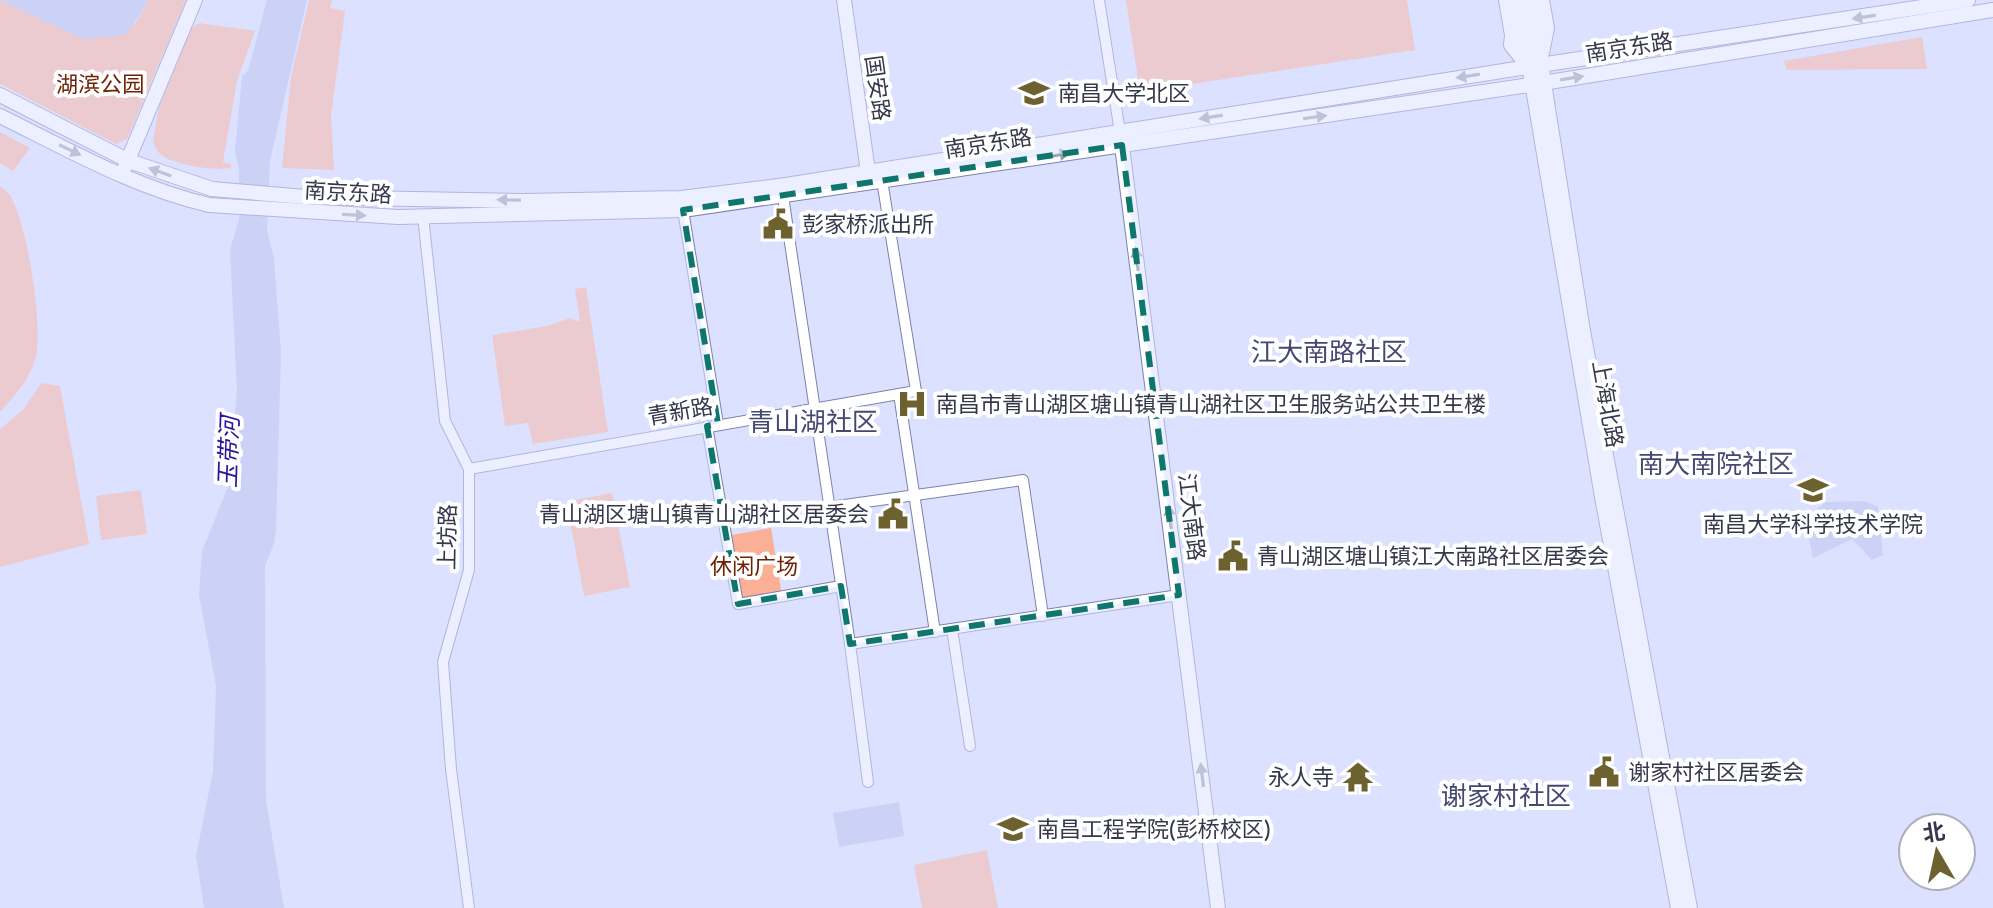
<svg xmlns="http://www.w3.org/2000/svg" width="1993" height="908" viewBox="0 0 1993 908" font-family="'Varela Round','Noto Sans SC',sans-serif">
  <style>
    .green { fill: #fcaf97 }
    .water { fill: #b7beec }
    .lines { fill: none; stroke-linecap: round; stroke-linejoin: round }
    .street-casing { stroke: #7c82af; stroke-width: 12 }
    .secondary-casing { stroke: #7c82af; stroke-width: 16 }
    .street { stroke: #fff; stroke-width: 10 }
    .secondary { stroke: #fff; stroke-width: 14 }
    .oneway { fill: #9a9ca5 }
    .marked { fill: none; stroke: #0f766e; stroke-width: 6; stroke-dasharray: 16 10; stroke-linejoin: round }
    .labels { text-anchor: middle; stroke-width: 8; stroke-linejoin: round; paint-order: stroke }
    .street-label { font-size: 22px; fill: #35384b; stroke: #fff }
    .park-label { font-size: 22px; fill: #6f2104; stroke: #fff }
    .poi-label { font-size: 22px; fill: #35384b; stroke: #fff; text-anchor: start }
    .water-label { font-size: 24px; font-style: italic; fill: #2e1599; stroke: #fff }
    .quarter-label { font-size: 26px; fill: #444972; stroke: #fff }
  </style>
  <rect width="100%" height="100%" fill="#dce1ff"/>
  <g class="green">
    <polygon points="0,0 83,39 134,25 149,0 186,0 127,139 116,144 0,84"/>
    <polygon points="309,0 332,0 330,8 345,11 331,116 334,170 282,168 291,77"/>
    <polygon points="1126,0 1407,0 1415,50 1140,92"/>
    <path d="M 199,23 L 255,31 L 237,81 L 223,162 L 231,164 L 231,168 C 214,171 171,165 159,153 C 156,150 155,145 153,141 L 159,107 L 191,29 Z"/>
    <polygon points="1922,37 1927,69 1787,70 1784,61"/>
    <polygon points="0,132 30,148 13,171 0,163"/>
    <path d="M 0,186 C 3,189 7,191 9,194 C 27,219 43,326 36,356 C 30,380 16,394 0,412 Z"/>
    <polygon points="586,287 608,432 533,444 528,423 505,426 492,335 547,326 570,318 580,322 575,289"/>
    <polygon points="41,383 60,386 89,544 0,567 0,429 24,409"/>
    <polygon points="141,490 147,534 101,540 96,496"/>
    <polygon points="612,493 630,587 584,596 570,521 574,520 570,501"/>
    <polygon points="771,528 782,596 738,604 726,536"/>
    <polygon points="987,850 998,908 922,908 914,865"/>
  </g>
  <g class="water">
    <polygon points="0,0 149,0 126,35 83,39"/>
    <polygon points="267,0 307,0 270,161 267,229 274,259 281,353 276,529 274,544 265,565 266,800 284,908 204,908 196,856 213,771 216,686 199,595 202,551 229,484 237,391 230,249 239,220 239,169 235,152 242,76 248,71"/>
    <polygon points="1865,501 1878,507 1883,555 1872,560 1852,539 1813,558 1805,518 1826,502"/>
    <polygon points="899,802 904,836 839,847 833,813"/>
  </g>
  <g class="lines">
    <g class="street-casing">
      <g id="street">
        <polyline points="1099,0 1120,132"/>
        <polyline points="783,196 850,644 1179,595"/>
        <polyline points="683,210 718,424"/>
        <polyline points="423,216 445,421 469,469 469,570 443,662 451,769 469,908"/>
        <polyline points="899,394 935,632"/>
        <polyline points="707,426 738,604 841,586"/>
        <polyline points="469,469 916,391 881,174"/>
        <polyline points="830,507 1023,480 1043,616"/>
        <polyline points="952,629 970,746"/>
        <polyline points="850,644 868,782"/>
      </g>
    </g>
    <g class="secondary-casing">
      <g id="secondary">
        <polyline points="844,0 869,179"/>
        <polyline points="1506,0 1512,35 1511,45 1527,65"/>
        <polyline points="1518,0 1602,497 1678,908"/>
        <polyline points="1531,0 1583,331 1690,908"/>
        <polyline points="1542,0 1547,28 1542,53"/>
        <polyline points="0,95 129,161 212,189 305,197 522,201 681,198 786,185 1540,65 1968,0"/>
        <path d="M 0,116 C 67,149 135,188 209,205 L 398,217 L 683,210 L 1543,83 L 1993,10"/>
        <polyline points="1121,138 1218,908"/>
        <polyline points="125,167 195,0"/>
      </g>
    </g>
    <use href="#street" class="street"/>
    <use href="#secondary" class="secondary"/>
  </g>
  <defs><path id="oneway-solid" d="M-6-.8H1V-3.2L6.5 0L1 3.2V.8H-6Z" transform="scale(2)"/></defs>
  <g class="oneway">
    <use href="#oneway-solid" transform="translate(1864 17) rotate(171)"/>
    <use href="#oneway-solid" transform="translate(1468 76) rotate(171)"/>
    <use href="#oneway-solid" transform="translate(1572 78) rotate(-9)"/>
    <use href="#oneway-solid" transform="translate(1211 117) rotate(171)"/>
    <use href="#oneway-solid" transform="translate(1315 117) rotate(-8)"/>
    <use href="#oneway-solid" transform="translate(70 150) rotate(26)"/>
    <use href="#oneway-solid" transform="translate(1058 155) rotate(-9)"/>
    <use href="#oneway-solid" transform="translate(160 172) rotate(-160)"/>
    <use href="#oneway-solid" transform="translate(509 200) rotate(-179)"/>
    <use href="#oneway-solid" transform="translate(354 215) rotate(3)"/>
    <use href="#oneway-solid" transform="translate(1137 259) rotate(-97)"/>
    <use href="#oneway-solid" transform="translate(1170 517) rotate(-97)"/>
    <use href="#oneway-solid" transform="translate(1202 775) rotate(-97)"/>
  </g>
  <path d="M0 0H1993V908H0ZM 1122,145 L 1179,595 L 850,644 L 841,586 L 738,604 L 707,426 L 718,424 L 683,210 Z" fill="#dce1ff" fill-opacity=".55" fill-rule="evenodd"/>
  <path class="marked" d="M 1122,145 L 1179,595 L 850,644 L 841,586 L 738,604 L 707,426 L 718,424 L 683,210 Z"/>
  <defs>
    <g id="university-bare" transform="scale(2.4)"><path d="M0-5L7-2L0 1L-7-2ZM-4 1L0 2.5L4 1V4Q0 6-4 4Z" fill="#6d622f" stroke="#fff" stroke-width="2.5" paint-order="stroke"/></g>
    <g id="civic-bare" transform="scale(2.4)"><path d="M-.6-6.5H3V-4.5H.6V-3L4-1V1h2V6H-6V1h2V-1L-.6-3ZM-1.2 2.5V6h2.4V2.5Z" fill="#6d622f" stroke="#fff" stroke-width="2.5" paint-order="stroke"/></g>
    <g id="hospital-bare" transform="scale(2.4)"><path d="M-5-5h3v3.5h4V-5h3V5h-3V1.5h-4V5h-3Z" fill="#6d622f" stroke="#fff" stroke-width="2.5" paint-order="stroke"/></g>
    <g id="temple-bare" transform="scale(2.4)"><path d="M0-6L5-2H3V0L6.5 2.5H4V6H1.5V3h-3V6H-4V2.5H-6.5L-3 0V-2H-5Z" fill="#6d622f" stroke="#fff" stroke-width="2.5" paint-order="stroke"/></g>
  </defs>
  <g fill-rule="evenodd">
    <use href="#university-bare" x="1034" y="93"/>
    <use href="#civic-bare" x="778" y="224"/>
    <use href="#hospital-bare" x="912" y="404"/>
    <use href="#university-bare" x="1813" y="490"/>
    <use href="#civic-bare" x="893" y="514"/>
    <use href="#civic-bare" x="1233" y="556"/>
    <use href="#civic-bare" x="1604" y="772"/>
    <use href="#temple-bare" x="1358" y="777"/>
    <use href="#university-bare" x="1013" y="829"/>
  </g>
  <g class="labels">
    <g class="street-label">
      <text transform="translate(1629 47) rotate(-9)" y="8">南京东路</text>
      <text transform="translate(878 88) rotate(82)" y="8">国安路</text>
      <text transform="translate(988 143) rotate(-9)" y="8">南京东路</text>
      <text transform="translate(348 192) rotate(3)" y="8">南京东路</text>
      <text transform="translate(1608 404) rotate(80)" y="8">上海北路</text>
      <text transform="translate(680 411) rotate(-10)" y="8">青新路</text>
      <text transform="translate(1192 517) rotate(83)" y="8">江大南路</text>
      <text transform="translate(447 537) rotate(-89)" y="8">上坊路</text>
    </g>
    <g class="park-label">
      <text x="100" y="92">湖滨公园</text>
      <text x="754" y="574">休闲广场</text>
    </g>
    <g class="poi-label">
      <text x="1058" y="101">南昌大学北区</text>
      <text x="802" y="232">彭家桥派出所</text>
      <text x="936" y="412">南昌市青山湖区塘山镇青山湖社区卫生服务站公共卫生楼</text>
      <text x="869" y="522" text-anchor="end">青山湖区塘山镇青山湖社区居委会</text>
      <text x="1813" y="532" text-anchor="middle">南昌大学科学技术学院</text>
      <text x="1257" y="564">青山湖区塘山镇江大南路社区居委会</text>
      <text x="1628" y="780">谢家村社区居委会</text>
      <text x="1334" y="785" text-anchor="end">永人寺</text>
      <text x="1037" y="837">南昌工程学院(彭桥校区)</text>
    </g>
    <g class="water-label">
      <text transform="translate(229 452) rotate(-88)" y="8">玉带河</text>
    </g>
    <g class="quarter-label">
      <text x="1329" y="361">江大南路社区</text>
      <text x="813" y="431">青山湖社区</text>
      <text x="1716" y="473">南大南院社区</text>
      <text x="1506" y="805">谢家村社区</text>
    </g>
  </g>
  <g transform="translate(1937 852) rotate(351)"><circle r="38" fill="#ffffff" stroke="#aeafb7" stroke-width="2"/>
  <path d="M0-6L14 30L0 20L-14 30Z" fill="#6d622f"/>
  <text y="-12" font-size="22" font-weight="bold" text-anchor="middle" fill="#35384b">北</text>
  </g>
</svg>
